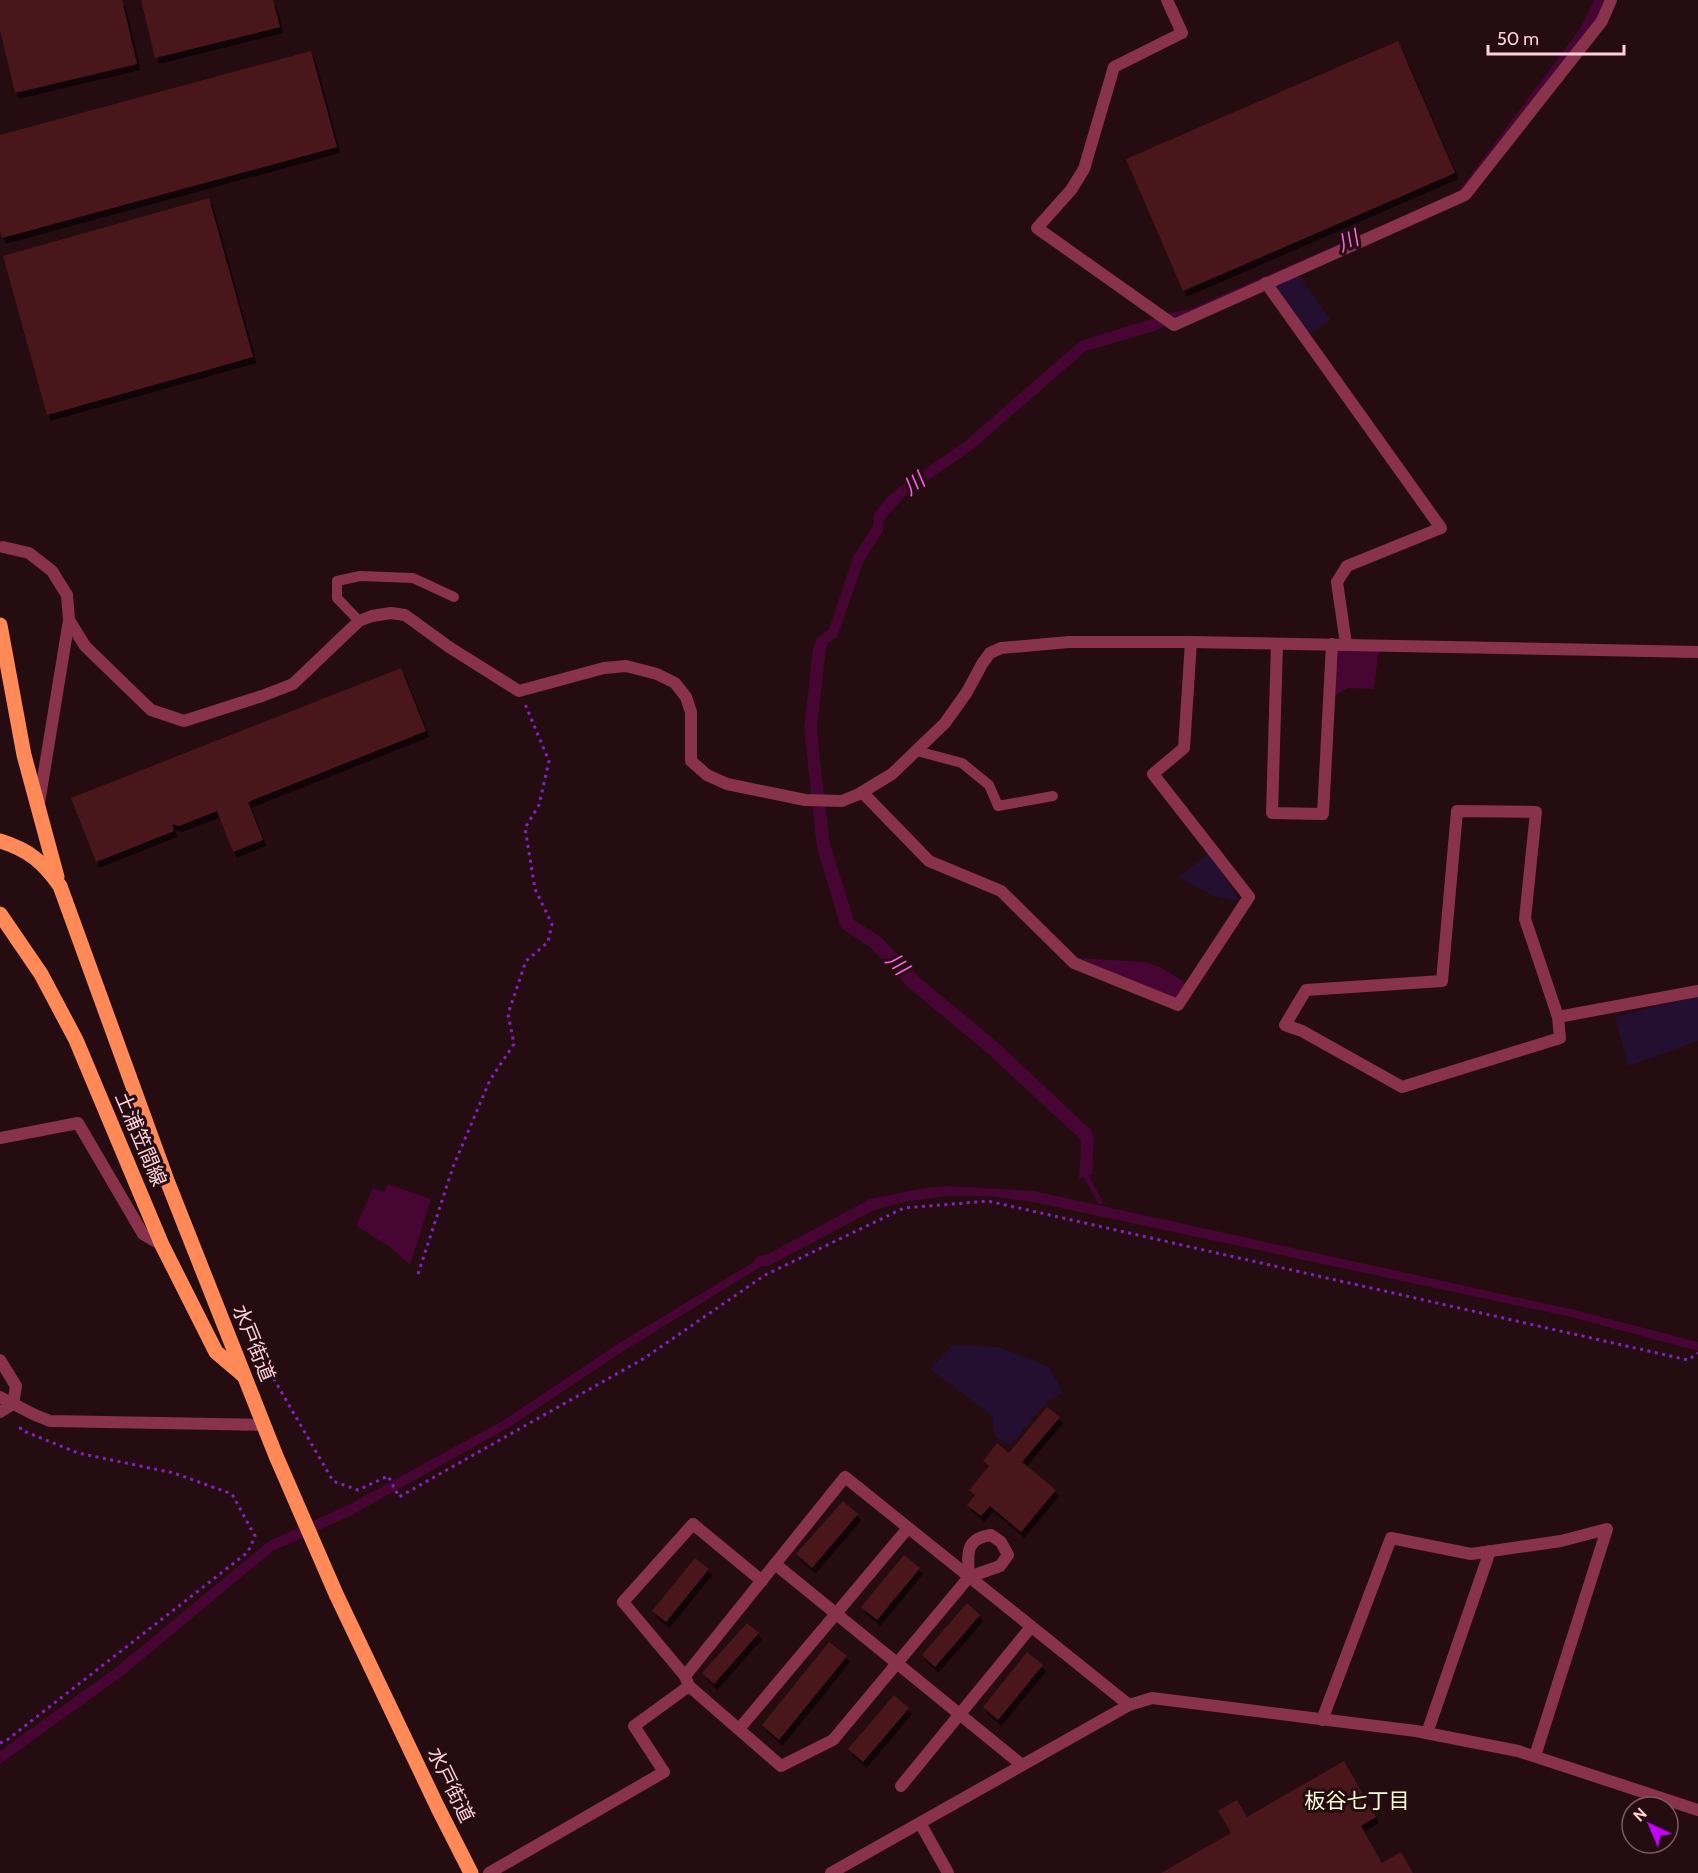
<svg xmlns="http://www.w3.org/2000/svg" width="1698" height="1873" viewBox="0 0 1698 1873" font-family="Cabin,'Noto Sans JP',sans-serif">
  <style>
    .green { fill: #240f30 }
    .water { fill: #460532 }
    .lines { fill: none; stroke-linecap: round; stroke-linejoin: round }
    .stream { stroke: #460532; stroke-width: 5 }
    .building { fill: #48161d; filter: url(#shadow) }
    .path { stroke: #8322c1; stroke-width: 3; stroke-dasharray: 3 4.5; stroke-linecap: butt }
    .service { stroke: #89324c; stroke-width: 10 }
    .minor { stroke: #89324c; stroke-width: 12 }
    .tertiary { stroke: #89324c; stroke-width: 12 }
    .primary { stroke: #ff8957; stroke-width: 15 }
    .labels { text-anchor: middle; stroke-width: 6; stroke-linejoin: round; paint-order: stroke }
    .street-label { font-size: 20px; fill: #ffd0da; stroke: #250c10 }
    .water-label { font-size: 21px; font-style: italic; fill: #ff5ee9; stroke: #250c10 }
    .neighbourhood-label { font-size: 21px; fill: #fdffd2; stroke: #250c10 }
  </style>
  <defs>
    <filter id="shadow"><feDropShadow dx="3.5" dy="6" stdDeviation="0" flood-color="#0009"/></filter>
  </defs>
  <rect width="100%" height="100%" fill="#250c10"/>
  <g class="green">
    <polygon points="1297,273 1331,320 1307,335 1271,284"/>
    <polygon points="1210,853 1240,902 1213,896 1178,877"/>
    <polygon points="1698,996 1698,1041 1628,1066 1615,1017"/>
    <polygon points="953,1345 999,1347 1049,1367 1063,1393 1048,1401 1010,1445 995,1436 992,1416 930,1369"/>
  </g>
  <g class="water">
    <polygon points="1594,0 1606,0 1595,23 1462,196 1178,319 1155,331 1086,351 972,450 906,495 884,520 883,531 863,563 837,637 828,643 826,649 817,727 820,761 830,844 854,920 881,937 921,979 994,1039 1091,1130 1094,1139 1092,1174 1079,1178 1081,1143 1079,1138 987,1053 910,989 871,948 841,928 817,848 804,728 813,648 817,638 829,629 853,557 873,526 874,514 886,499 898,488 964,442 1080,341 1170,313 1190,309 1458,192 1580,29"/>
    <polygon points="1335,648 1379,648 1374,689 1348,688 1332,697"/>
    <polygon points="1079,958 1146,962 1160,967 1188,984 1177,1000"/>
    <polygon points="388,1184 431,1199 410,1265 390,1247 356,1226 373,1188 384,1192"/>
    <polygon points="948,1186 1034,1191 1575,1310 1698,1342 1698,1351 1571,1317 1033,1202 988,1196 949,1196 909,1201 872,1211 769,1266 762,1266 625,1350 508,1428 350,1516 273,1551 121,1677 0,1764 0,1751 115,1668 269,1541 348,1505 504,1420 619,1343 752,1263 758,1256 766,1255 870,1199 925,1188"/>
  </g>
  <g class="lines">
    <polyline class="stream" points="1086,1171 1086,1176 1100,1202"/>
  </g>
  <g class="building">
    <polygon points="0,0 122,0 137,64 15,93 0,30"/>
    <polygon points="141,0 273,0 280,27 155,58"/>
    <polygon points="1398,41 1455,173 1183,291 1126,159"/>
    <polygon points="311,51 337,147 2,238 0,231 0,135"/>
    <polygon points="209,198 253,357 47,415 3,256"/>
    <polygon points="401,668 426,731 248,802 263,840 233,852 217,811 179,826 172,824 174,831 96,862 71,798"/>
    <polygon points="1047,1407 1060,1417 1022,1462 1056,1490 1021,1532 990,1506 981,1516 967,1505 975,1495 969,1490 989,1466 983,1461 997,1443 1009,1453"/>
    <polygon points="843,1501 858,1514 812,1568 796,1554"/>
    <polygon points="904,1555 920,1568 877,1620 861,1607"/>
    <polygon points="695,1558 709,1569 666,1622 652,1611"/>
    <polygon points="967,1603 980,1615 935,1667 922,1655"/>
    <polygon points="747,1623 759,1633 714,1684 702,1673"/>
    <polygon points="829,1642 847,1656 779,1740 762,1725"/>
    <polygon points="1027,1652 1043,1665 998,1720 983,1707"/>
    <polygon points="894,1695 909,1708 863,1762 848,1749"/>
    <polygon points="1344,1761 1376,1817 1361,1826 1382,1863 1401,1852 1413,1873 1161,1873 1231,1833 1218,1811 1237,1800 1247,1817"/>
  </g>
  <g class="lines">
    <g class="path">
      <polyline points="418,1274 453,1167 490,1080 514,1044 508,1014 526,961 548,942 552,924 535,889 525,828 539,805 549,761 525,704"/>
      <polyline points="255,1356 264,1362 333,1481 358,1490 388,1476 399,1497 643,1359 765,1275 904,1208 988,1201 1688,1360 1698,1353"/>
      <polyline points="0,1743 7,1740 248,1552 255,1536 232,1494 174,1473 78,1453 21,1430 19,1423"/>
    </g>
    <g class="service">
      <polyline points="359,621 337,598 337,581 360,576 413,578 454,597"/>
      <polyline points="917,751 962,763 989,785 998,806 1053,796"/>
    </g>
    <g class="minor">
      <polyline points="1172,11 1182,33 1114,67 1084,169 1071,190 1037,228 1174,325 1465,195 1602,21 1611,0"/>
      <polyline points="1266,283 1441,528 1347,566 1337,582 1346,644"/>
      <polyline points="69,620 85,646 151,710 184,721 262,696 293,684 359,621 372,616 391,613 405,615 449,647 519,691 604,668 626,666 657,674 675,683 686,697 691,712 691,761 707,775 727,784 805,800 842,801 859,794 892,774 945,723 967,692 982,664 990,653 1001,648 1069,642 1191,642 1698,652"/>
      <polyline points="1277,644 1272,813 1323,814 1332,644"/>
      <polyline points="862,792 929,861 1001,891 1074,963 1178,1005 1249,897 1153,774 1184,748 1191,642"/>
      <polygon points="1457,811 1536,812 1525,919 1558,1017 1560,1038 1402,1087 1302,1031 1285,1025 1306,990 1442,981"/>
      <polyline points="1558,1017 1698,991"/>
      <polyline points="0,1138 78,1123 143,1234 162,1245"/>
      <polyline points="0,1360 16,1386 13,1404 0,1412"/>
      <polyline points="0,1397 35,1415 50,1421 264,1425"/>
      <polyline points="775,1564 1022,1765"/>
      <polyline points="685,1676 623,1602 693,1524 762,1581"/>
      <path d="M 689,1686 L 781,1766 L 833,1740 L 969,1577 C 968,1554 964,1539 991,1535 L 1001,1542 L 1008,1555 L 1000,1566 L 969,1577"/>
      <polyline points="1322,1720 1391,1538 1471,1554 1561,1541 1607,1529 1535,1756"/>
      <polyline points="739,1729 908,1528"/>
      <polyline points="1427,1733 1490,1551"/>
      <polyline points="901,1786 1031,1627"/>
      <polyline points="920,1823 948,1873"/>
      <polyline points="489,1873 664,1772 634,1726 689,1686 685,1676 845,1477 1129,1705"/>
      <polyline points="831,1873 1129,1705 1152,1698 1416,1731 1518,1751 1698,1810"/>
    </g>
    <g class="tertiary">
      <polyline points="1167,0 1172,11"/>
      <polyline points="3,547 29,553 52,571 67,595 69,620 39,803"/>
    </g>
    <g class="primary">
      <polyline points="0,625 24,755 57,877"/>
      <path d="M 0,841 C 29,850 43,862 60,886 L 168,1183 L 276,1456 L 336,1594 L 438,1808 L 471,1873"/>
      <polyline points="0,914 41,974 76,1040 162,1245 216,1352 243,1375"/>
    </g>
  </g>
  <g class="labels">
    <g class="street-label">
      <text transform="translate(141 1139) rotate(67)" y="7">土浦笠間線</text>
      <text transform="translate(254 1343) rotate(68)" y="7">水戸街道</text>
      <text transform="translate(451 1785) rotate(64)" y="7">水戸街道</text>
    </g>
    <g class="water-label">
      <text transform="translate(1348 241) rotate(-24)" y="7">川</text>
      <text transform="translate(914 484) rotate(-37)" y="7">川</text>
      <text transform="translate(897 964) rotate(47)" y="7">川</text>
    </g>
    <g class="neighbourhood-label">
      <text x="1357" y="1808">板谷七丁目</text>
    </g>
  </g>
  <g transform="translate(1650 1825) rotate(316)"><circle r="28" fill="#250c10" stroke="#7c5a61" stroke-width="1.5"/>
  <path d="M0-4.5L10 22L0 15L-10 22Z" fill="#c200fb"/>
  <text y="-9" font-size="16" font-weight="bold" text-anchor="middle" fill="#ffd0da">N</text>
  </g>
  <path d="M1488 45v9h136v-9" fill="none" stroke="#ffd0da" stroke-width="3"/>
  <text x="1497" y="45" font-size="18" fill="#ffd0da" stroke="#250c10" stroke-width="4.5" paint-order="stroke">50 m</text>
</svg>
